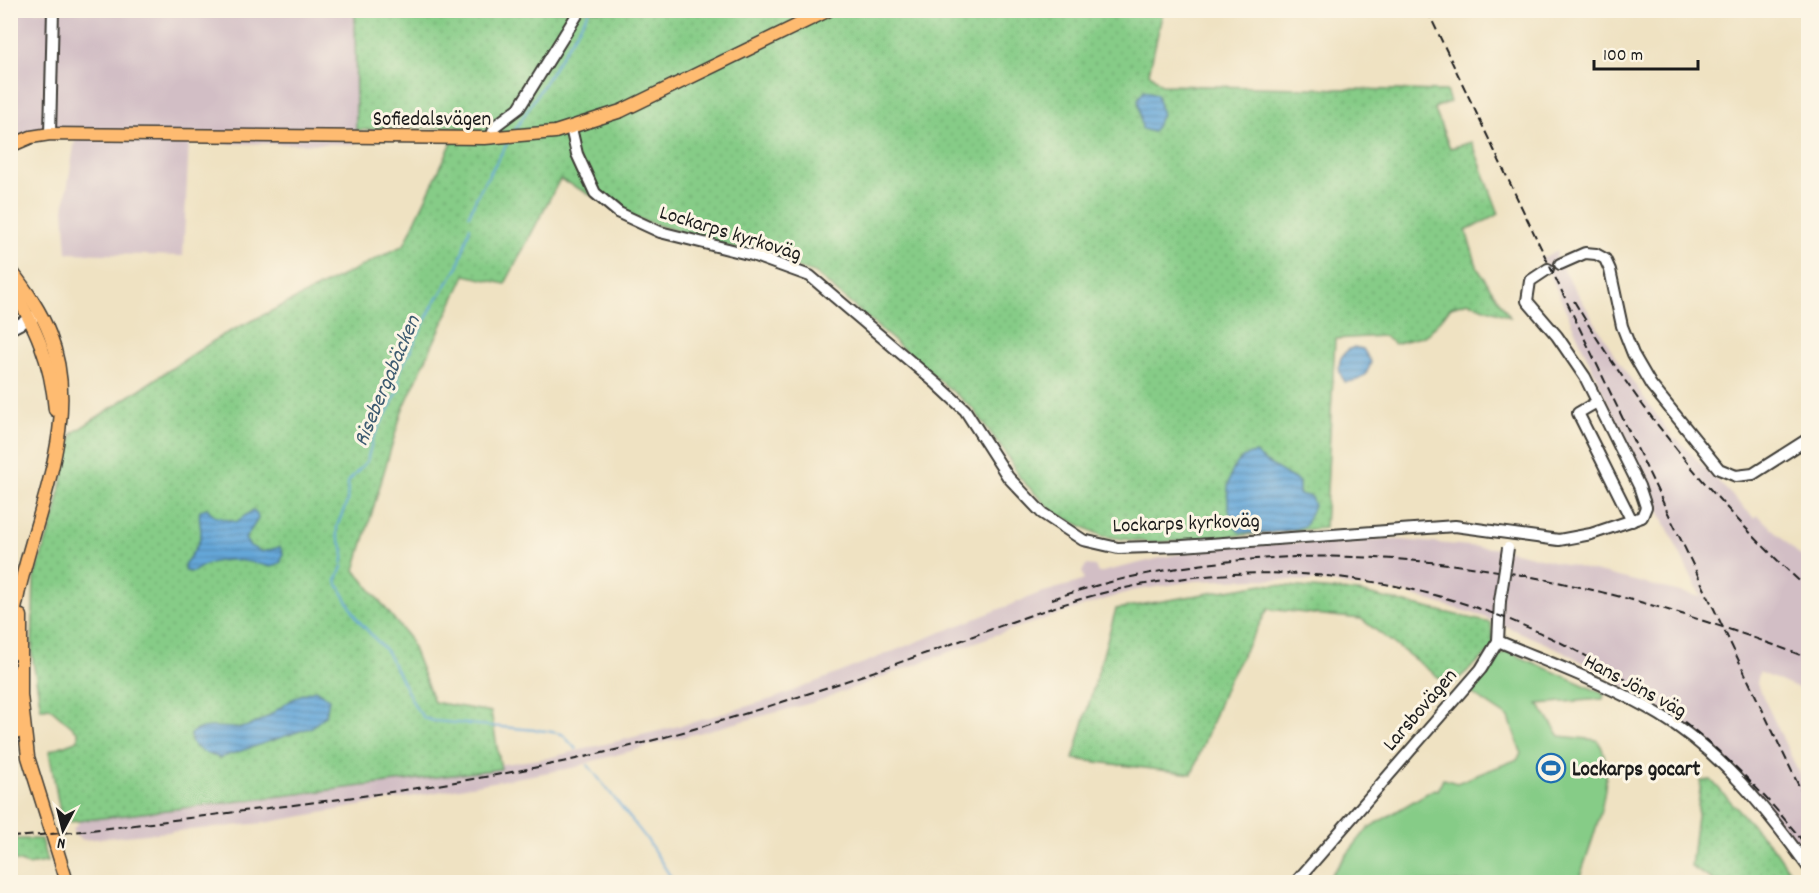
<svg xmlns="http://www.w3.org/2000/svg" width="1819" height="893" viewBox="0 0 1819 893" font-family="Dekko,sans-serif">
  <style>
    .industrial { fill: #d2bec5 }
    .grass { fill: url(#grass-dots); stroke: #517452; stroke-width: 1.5 }
    .green { fill: #86cc87; stroke: #517452; stroke-width: 1.5 }
    .water { fill: url(#water-rules); stroke: #40627a; stroke-width: 1.5 }
    .lines { fill: none; stroke-linecap: round; stroke-linejoin: round }
    .stream { stroke: #65a7d9; stroke-width: 2 }
    .minor-casing { stroke: #3c3a35; stroke-width: 14 }
    .major-casing { stroke: #3c3a35; stroke-width: 15 }
    .minor { stroke: #fff; stroke-width: 10 }
    .major { stroke: #febb71; stroke-width: 12 }
    .rail { stroke: #1c1c1c; stroke-width: 2; stroke-dasharray: 9 4.5; stroke-linecap: butt }
    .minor-bridge-casing { stroke: #3c3a35; stroke-width: 14; stroke-linecap: butt }
    .minor-bridge { stroke: #fff; stroke-width: 10 }
    .labels { text-anchor: middle; stroke-width: 6; stroke-linejoin: round; paint-order: stroke }
    .street-label { font-size: 21px; fill: #1c1c1c; stroke: #fcf5e5 }
    .poi-label { font-size: 21px; font-weight: bold; fill: #1c1c1c; stroke: #fcf5e5; text-anchor: start }
    .water-label { font-size: 22px; font-style: italic; fill: #3d5b71; stroke: #fcf5e5 }
  </style>
  <defs>
    <pattern id="grass-dots" width="8" height="8" patternUnits="userSpaceOnUse" patternTransform="scale(1.5)"><rect width="8" height="8" fill="#86cc87"/><path d="M2 2h.1M6 6h.1" fill="none" stroke="#73af74" stroke-width="1.8" stroke-linecap="round"/></pattern>
    <pattern id="water-rules" width="6" height="5" patternUnits="userSpaceOnUse" patternTransform="scale(1.5)"><rect width="6" height="5" fill="#65a7d9"/><path d="M0 2.5h6" fill="none" stroke="#5287af"/></pattern>
  </defs>
  <rect width="100%" height="100%" fill="#fcf5e5"/>
  <filter id="ink" filterUnits="userSpaceOnUse"><feTurbulence type="fractalNoise" baseFrequency=".0167" numOctaves="2"/><feDisplacementMap in="SourceGraphic" scale="12" xChannelSelector="R" yChannelSelector="G"/><feConvolveMatrix kernelMatrix="1 2 1 2 8 2 1 2 1" color-interpolation-filters="sRGB"/></filter>
  <filter id="wash" filterUnits="userSpaceOnUse"><feTurbulence type="fractalNoise" baseFrequency=".008" numOctaves="4" result="noise"/><feDisplacementMap in="SourceGraphic" scale="24" xChannelSelector="R" yChannelSelector="G"/><feGaussianBlur stdDeviation="1.35" result="paint"/><feColorMatrix in="noise" values="0 0 0 0 0 0 0 0 0 0 0 0 0 0 0 0 0 1.4 0 .05"/><feComposite in="paint" operator="in"/></filter>
  <g filter="url(#wash)">
    <rect width="100%" height="100%" fill="#efe2c2"/>
    <g class="industrial">
      <polygon points="11,11 356,11 356,144 189,143 183,256 67,253 64,209 77,128 48,130 11,144"/>
      <polygon points="1558,250 1556,257 1618,361 1674,440 1677,439 1754,518 1758,515 1808,563 1808,693 1759,672 1757,684 1808,792 1808,860 1678,723 1643,698 1565,652 1482,616 1407,594 1317,581 1254,579 1194,581 1131,591 995,635 815,702 593,761 577,767 264,823 83,840 75,835 73,829 80,821 548,758 687,724 775,698 1040,593 1076,583 1084,580 1082,572 1086,565 1095,566 1098,573 1173,555 1233,545 1390,539 1503,549 1701,597 1627,445 1544,262 1538,260"/>
    </g>
    <g class="grass">
      <polygon points="355,11 1163,11 1149,73 1162,85 1446,91 1450,102 1434,108 1450,148 1472,142 1499,214 1466,231 1478,269 1510,317 1468,302 1451,307 1427,335 1395,344 1383,336 1335,339 1325,528 1153,543 1102,536 1053,512 1020,478 1004,451 973,409 815,273 635,218 560,179 505,284 465,275 402,411 355,570 409,638 434,702 491,712 501,769 62,823 49,751 78,740 78,732 49,707 41,709 32,655 34,578 54,518 73,433 221,336 404,245 459,127 356,130"/>
      <polygon points="1263,584 1359,592 1491,623 1494,648 1450,686 1361,619 1268,609 1227,683 1192,774 1073,759 1116,609"/>
      <polygon points="1711,780 1776,851 1797,882 1716,882 1691,867 1701,781"/>
      <polygon points="11,839 41,839 47,862 28,865 11,859"/>
    </g>
    <path class="green" d="M 1507,651 L 1604,694 L 1603,699 L 1538,704 L 1560,736 L 1597,740 C 1622,770 1589,849 1578,882 L 1325,882 L 1368,828 L 1434,789 L 1438,790 L 1443,779 L 1457,783 L 1518,759 L 1521,752 L 1509,718 L 1467,690 L 1496,657 Z"/>
    <g class="water">
      <polygon points="1144,90 1157,94 1162,115 1153,132 1142,129 1138,99"/>
      <path d="M 1354,347 L 1363,349 L 1371,362 C 1367,376 1360,382 1345,382 C 1335,369 1338,353 1354,347 Z"/>
      <path d="M 1255,453 L 1266,462 L 1299,482 L 1299,494 L 1311,497 L 1314,506 L 1305,526 C 1283,533 1261,534 1239,532 C 1221,511 1223,457 1255,453 Z"/>
      <path d="M 207,508 L 214,516 L 236,522 L 253,510 L 257,514 L 258,519 L 245,539 L 250,546 L 262,552 L 280,547 L 283,553 L 281,562 L 272,567 C 244,560 217,554 193,572 L 185,571 L 184,565 C 190,556 200,545 201,534 C 201,525 198,519 200,510 Z"/>
      <path d="M 315,690 L 329,699 L 326,715 L 312,727 L 220,758 C 207,753 190,750 190,734 C 205,721 228,731 245,727 C 272,720 285,697 315,690 Z"/>
    </g>
    <g class="lines">
      <g class="stream">
        <polyline points="515,130 590,10"/>
        <polyline points="469,215 477,196 509,140"/>
        <polyline points="470,227 458,267 433,305 399,373 399,390 373,438 367,461 348,482 347,502 337,526 337,536 344,550 342,567 336,581 358,620 387,652 416,708 424,718 434,721 547,731 562,734 576,749"/>
        <polyline points="588,765 646,838 674,882"/>
      </g>
    </g>
  </g>
  <g filter="url(#ink)">
    <g class="lines">
      <g class="minor-casing">
        <g id="minor">
          <polyline points="571,128 577,154 595,193 619,213 660,232 752,255 810,276 937,384 965,410 1008,477 1042,513 1083,540 1118,548 1182,546 1455,526 1559,540 1591,534 1642,517 1646,507 1639,486 1585,377 1557,336 1527,301 1530,281 1548,269"/>
          <polyline points="50,134 53,10"/>
          <polyline points="491,138 495,126 519,108 580,10"/>
          <polyline points="1560,264 1585,253 1596,254 1605,259 1610,270 1622,326 1633,354 1651,385 1719,469 1736,476 1753,474 1808,439"/>
          <polyline points="10,329 35,316"/>
          <polyline points="1597,402 1578,413 1632,521"/>
          <path d="M 1498,641 C 1552,664 1610,685 1660,715 C 1720,751 1768,811 1808,867"/>
          <polyline points="1296,882 1481,669 1498,641 1500,601"/>
        </g>
      </g>
      <g class="major-casing">
        <g id="major">
          <polyline points="10,146 31,137 50,134 485,138 555,132 621,111 829,10"/>
          <path d="M 10,269 C 26,290 41,311 50,335 C 90,435 12,551 10,655"/>
          <path d="M 10,284 C 35,326 51,360 55,410"/>
          <polyline points="21,616 21,695 28,757 67,882"/>
          <polyline points="10,671 18,732"/>
        </g>
      </g>
      <use href="#minor" class="minor"/>
      <use href="#major" class="major"/>
      <g class="rail">
        <polyline points="1427,10 1808,805"/>
        <path d="M 1574,301 C 1637,408 1717,506 1808,589"/>
        <path d="M 1052,599 C 1301,516 1570,565 1808,658"/>
        <path d="M 10,837 C 94,832 177,819 260,809 C 394,793 528,774 658,739 C 745,715 831,687 915,657 C 979,635 1042,608 1107,592 C 1378,528 1640,631 1808,848"/>
      </g>
      <g class="minor-bridge-casing">
        <polyline id="minor-bridge" points="1500,601 1508,548"/>
      </g>
      <use href="#minor-bridge" class="minor-bridge"/>
    </g>
  </g>
  <defs>
    <g id="stadium-ring" transform="scale(1.5)"><circle r="9.5" fill="#fcf5e5" stroke="#1f6fb2" stroke-width="1.5"/><path d="M0-5a6.5 5 0 1 0 0 10a6.5 5 0 1 0 0-10ZM-3.5-1.8h7v3.6h-7Z" fill="#1f6fb2"/></g>
  </defs>
  <g fill-rule="evenodd">
    <use href="#stadium-ring" x="1551" y="768"/>
  </g>
  <g class="labels">
    <g class="street-label">
      <text x="432" y="125">Sofiedalsvägen</text>
      <text transform="translate(731 232) rotate(17)" y="7">Lockarps kyrkoväg</text>
      <text transform="translate(1186 522) rotate(-2)" y="7">Lockarps kyrkoväg</text>
      <text transform="translate(1636 685) rotate(28)" y="7">Hans Jöns väg</text>
      <text transform="translate(1419 709) rotate(-49)" y="7">Larsbovägen</text>
    </g>
    <g class="poi-label">
      <text x="1572" y="775">Lockarps gocart</text>
    </g>
    <g class="water-label">
      <text transform="translate(385 380) rotate(-67)" y="8">Risebergabäcken</text>
    </g>
  </g>
  <rect width="1819" height="893" fill="none" stroke="#fcf5e5" stroke-width="36"/>
  <g transform="translate(63 830) rotate(187)" stroke="#fcf5e5" stroke-width="4.5" paint-order="stroke">
  <path d="M0-4.5L10 22L0 15L-10 22Z" fill="#1c1c1c"/>
  <text y="-9" font-size="16" font-weight="bold" text-anchor="middle" fill="#1c1c1c">N</text>
  </g>
  <path d="M1594 60v9h104v-9" fill="none" stroke="#1c1c1c" stroke-width="3"/>
  <text x="1603" y="60" font-size="18" fill="#1c1c1c" stroke="#fcf5e5" stroke-width="4.5" paint-order="stroke">100 m</text>
</svg>
